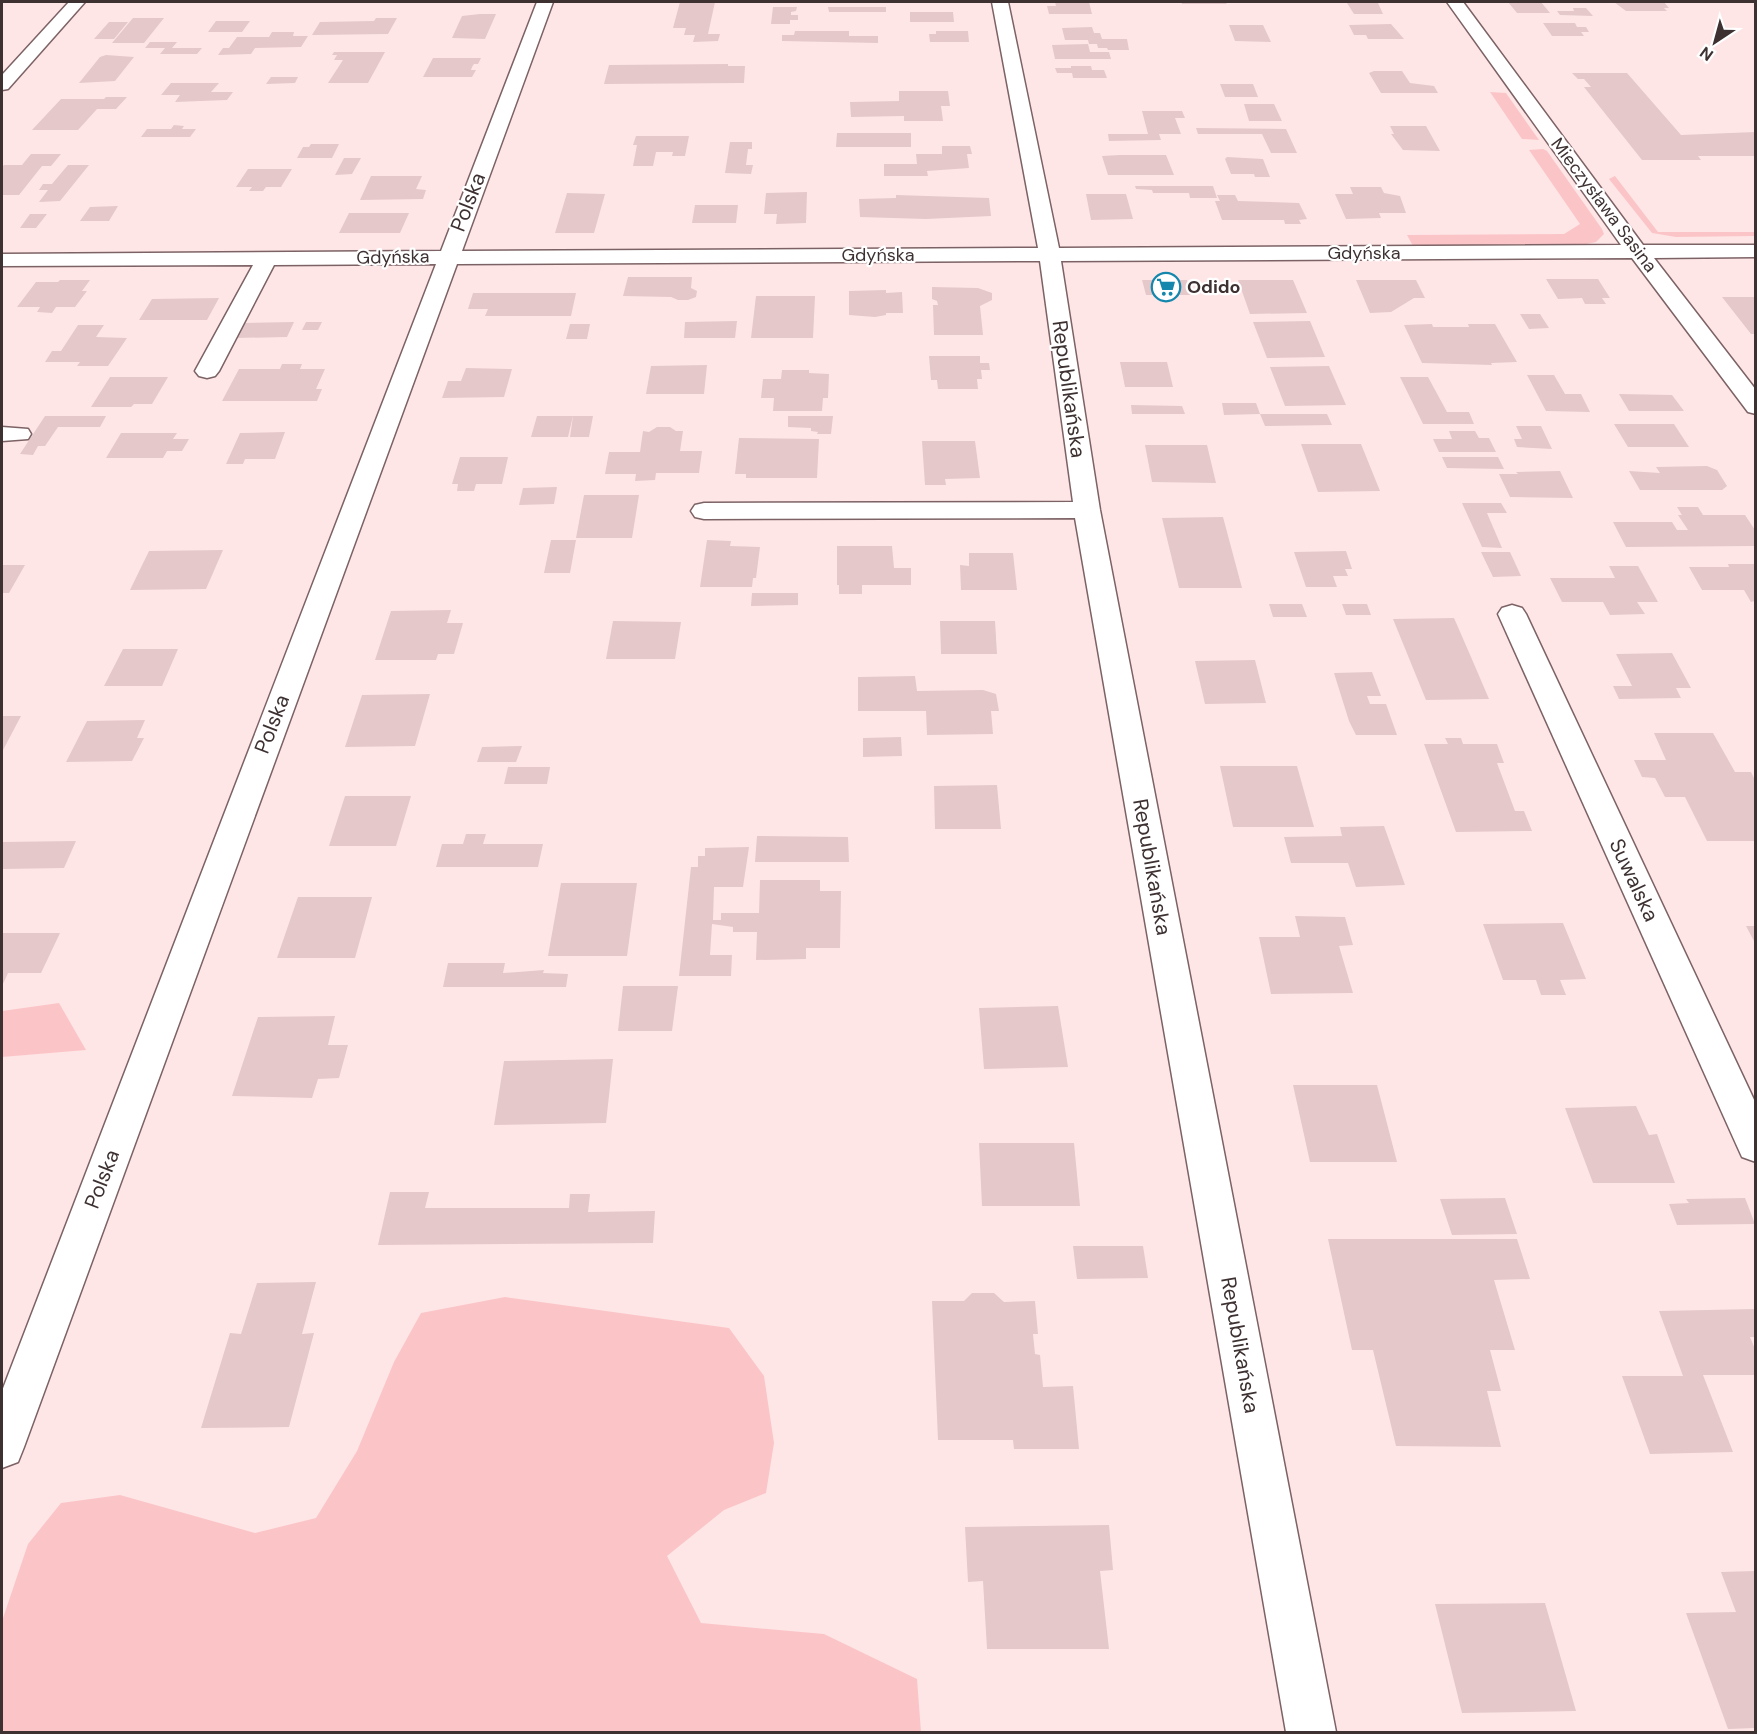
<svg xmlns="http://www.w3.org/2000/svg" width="1757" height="1734" viewBox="0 0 1757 1734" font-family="'DM Sans',sans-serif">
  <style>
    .green { fill: #fbc5c8 }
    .building { fill: #e5c8ca }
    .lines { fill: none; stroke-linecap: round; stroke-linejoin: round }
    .minor-casing { stroke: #7c6264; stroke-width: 3 }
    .minor { fill: #fff; fill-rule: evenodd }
    .labels { text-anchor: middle; stroke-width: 4.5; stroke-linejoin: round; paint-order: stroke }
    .far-street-label { font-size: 18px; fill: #3d3132; stroke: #fff }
    .far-poi-label { font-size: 18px; font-weight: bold; fill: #3d3132; stroke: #fff; text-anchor: start }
    .street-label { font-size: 21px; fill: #3d3132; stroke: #fff }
  </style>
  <rect width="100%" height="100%" fill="#fee6e7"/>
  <g class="green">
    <polygon points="1490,92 1506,93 1539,140 1522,139"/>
    <polygon points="1543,149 1547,151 1602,229 1604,234 1596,242 1582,245 1413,246 1407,235 1564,234 1580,224 1529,150"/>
    <polygon points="1615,176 1658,232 1755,232 1755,236 1676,237 1652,233 1609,179"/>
    <polygon points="59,1003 86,1050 2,1057 2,1011"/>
    <polygon points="505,1297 729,1328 764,1376 774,1443 766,1493 724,1510 667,1556 701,1623 824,1634 917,1679 921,1732 2,1732 2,1621 28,1544 61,1503 120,1495 255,1533 316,1518 357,1451 394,1362 421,1313"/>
  </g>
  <g class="building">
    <polygon points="680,2 715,2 708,34 720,34 718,41 693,42 695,35 684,35 686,28 673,28"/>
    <polygon points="1055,2 1089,2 1092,14 1049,14 1047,6 1056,6"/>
    <polygon points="1181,2 1225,2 1227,4 1182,4"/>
    <polygon points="1508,2 1541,2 1550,13 1517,13"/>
    <polygon points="1614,2 1664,2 1669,8 1664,8 1667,11 1626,11"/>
    <polygon points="1347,3 1378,3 1383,14 1354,14"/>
    <polygon points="773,7 797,7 796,11 791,12 791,15 798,15 798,20 790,20 790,24 771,24"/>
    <polygon points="828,7 886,7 886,12 829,12"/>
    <polygon points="1573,8 1586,8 1593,16 1560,15 1557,11 1574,11"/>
    <polygon points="910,12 953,12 954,22 910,22"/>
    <polygon points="480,14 496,14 485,39 452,38 462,16"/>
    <polygon points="133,18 164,18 144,43 112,43"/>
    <polygon points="376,18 397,18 388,34 312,35 320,22 374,21"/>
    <polygon points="216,21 250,21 242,32 208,32"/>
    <polygon points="109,22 128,22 114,39 94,39"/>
    <polygon points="1543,23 1575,23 1577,27 1586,27 1589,32 1581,32 1584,36 1552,36"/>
    <polygon points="1391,24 1404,39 1368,39 1366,35 1354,35 1349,25"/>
    <polygon points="1229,25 1263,25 1271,42 1235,41"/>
    <polygon points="1092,27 1094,33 1100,33 1102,39 1127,39 1129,50 1108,50 1107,48 1098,48 1097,44 1089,44 1088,40 1065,40 1062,28"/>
    <polygon points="795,31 849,31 849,36 878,36 878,43 782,41 782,35 794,35"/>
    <polygon points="936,31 968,31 969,42 930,42 929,34 936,34"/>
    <polygon points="272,32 294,32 293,36 308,36 301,47 255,48 251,54 218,55 223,48 229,48 237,37 269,37"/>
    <polygon points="150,42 177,42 172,48 202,48 197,54 160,54 165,48 145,48"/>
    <polygon points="1088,44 1090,52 1109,52 1111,59 1055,59 1052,45"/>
    <polygon points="334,52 385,52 368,83 328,83 343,60 334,60 337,55 332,55"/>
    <polygon points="106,55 134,57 115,81 79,83 100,57"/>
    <polygon points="433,58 481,58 478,64 474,64 472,67 471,70 476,70 472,77 423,77"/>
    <polygon points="728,64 728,66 745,66 744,83 604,84 609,65"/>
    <polygon points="1071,66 1091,66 1092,70 1104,70 1107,78 1073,78 1072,73 1057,73 1055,68 1071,68"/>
    <polygon points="1374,71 1402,71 1410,83 1434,86 1438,93 1381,93 1369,73"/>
    <polygon points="1572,73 1627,73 1681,135 1755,132 1755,156 1698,156 1701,160 1642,160 1584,87 1591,87 1584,79 1578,79"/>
    <polygon points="271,77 298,77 295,83 266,84"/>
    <polygon points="171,83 219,83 211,92 233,92 227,100 175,102 180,95 161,95"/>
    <polygon points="1220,84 1253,84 1258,97 1225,97"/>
    <polygon points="899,91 948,91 950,106 941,106 943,121 904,121 904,116 851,117 850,102 899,101"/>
    <polygon points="106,97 127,97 116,109 97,109 78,130 32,130 61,99 104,99"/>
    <polygon points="1244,104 1274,104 1282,121 1249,121"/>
    <polygon points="1142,111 1182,111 1185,118 1175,118 1181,134 1159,134 1161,140 1109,141 1108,134 1148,134"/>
    <polygon points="174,125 184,126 182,129 196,129 190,137 141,137 147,129 171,129"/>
    <polygon points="1390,126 1426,126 1440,151 1403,150 1391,134 1394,134"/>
    <polygon points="1196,128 1286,129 1297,153 1271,153 1262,134 1198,134"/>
    <polygon points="837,133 911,133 911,147 836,147"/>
    <polygon points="636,136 689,136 685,156 672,156 673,152 656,152 653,166 633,166 637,145 633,145"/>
    <polygon points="730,142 752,142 752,149 748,149 746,165 753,165 751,174 725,173"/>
    <polygon points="311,144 339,144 332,158 297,158 303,147 309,147"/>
    <polygon points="942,146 970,146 972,154 967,154 969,168 927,171 928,176 884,176 884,164 917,164 916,154 942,154"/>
    <polygon points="31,154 61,154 51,166 42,166 19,195 2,195 2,167 4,165 22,165"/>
    <polygon points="1120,155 1166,155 1174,175 1108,175 1102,156"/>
    <polygon points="1227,157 1263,159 1270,177 1255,177 1254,174 1231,174 1225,159"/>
    <polygon points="344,158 361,158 352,174 335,175"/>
    <polygon points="68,165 89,165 60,201 39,202 48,190 39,190 43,184 52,184"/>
    <polygon points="248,169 292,169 281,187 266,187 263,191 249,191 252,187 236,187"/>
    <polygon points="371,176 422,176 416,189 426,190 423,199 360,200"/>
    <polygon points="1135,186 1213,186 1217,198 1190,198 1189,193 1153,193 1152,190 1136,189"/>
    <polygon points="1350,187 1381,187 1384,193 1400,196 1406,213 1379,213 1381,218 1346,219 1335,194 1353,194"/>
    <polygon points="807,192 806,223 776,224 777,214 764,214 766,193"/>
    <polygon points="567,193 605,194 594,233 555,233"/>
    <polygon points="1086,194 1126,194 1133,219 1091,220"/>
    <polygon points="896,195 989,198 991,216 926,219 860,217 859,199 896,198"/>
    <polygon points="1217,195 1235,195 1238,201 1299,203 1307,219 1299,220 1301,224 1285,224 1284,220 1222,220 1215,201 1220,201"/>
    <polygon points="695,205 738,205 736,223 692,223"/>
    <polygon points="118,206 109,221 80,221 90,207"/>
    <polygon points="349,213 409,213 400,233 339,233"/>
    <polygon points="30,214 47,214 36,228 20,228"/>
    <polygon points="628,277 692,277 691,288 697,291 696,297 688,300 678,300 671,297 623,296"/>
    <polygon points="1546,279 1598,279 1610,298 1602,298 1606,304 1585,304 1582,298 1558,299"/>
    <polygon points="60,280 90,280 82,291 87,291 75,307 56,307 52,313 37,312 40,307 17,307 36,282 58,282"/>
    <polygon points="1142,280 1187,280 1191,295 1146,295"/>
    <polygon points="1238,280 1293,280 1307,313 1250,314"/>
    <polygon points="1356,280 1416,280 1425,298 1414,298 1391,312 1370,313"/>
    <polygon points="932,287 978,288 992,293 992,300 980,306 983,335 934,335 933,305 938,305 937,301 932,299"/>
    <polygon points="886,290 886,293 902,292 903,313 886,313 886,315 875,317 849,315 849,291"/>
    <polygon points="473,293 576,293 571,316 485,316 488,309 468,309"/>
    <polygon points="756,296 815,296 813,338 751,338"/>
    <polygon points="1722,297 1755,297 1755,334 1751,334"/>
    <polygon points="219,298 207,320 139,320 152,299"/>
    <polygon points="1520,314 1540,314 1549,328 1529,329"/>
    <polygon points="737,321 735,338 684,338 685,322"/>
    <polygon points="1310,321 1325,357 1267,358 1253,322"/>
    <polygon points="294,322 287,337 235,338 243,323"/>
    <polygon points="306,322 322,322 318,330 302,330"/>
    <polygon points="570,324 590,324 587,339 566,339"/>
    <polygon points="1432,324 1433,327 1469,327 1468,324 1495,324 1517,362 1491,363 1492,365 1422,363 1404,325"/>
    <polygon points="78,325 104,325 96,337 127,338 108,366 77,366 80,362 45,362 52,351 61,351"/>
    <polygon points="929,356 980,356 980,363 989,363 990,370 981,370 982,379 977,379 978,389 938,389 937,380 931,380"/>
    <polygon points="1120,362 1167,362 1173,387 1125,387"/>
    <polygon points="282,364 302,364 300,369 325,369 316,389 322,389 317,401 222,401 239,369 280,369"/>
    <polygon points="707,365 704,394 646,394 651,366"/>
    <polygon points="1329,366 1346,405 1285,406 1270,367"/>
    <polygon points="466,368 512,369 504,397 442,398 448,381 461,381"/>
    <polygon points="782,370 809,370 809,373 829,374 828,398 823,398 822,411 773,411 774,398 761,398 763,379 781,379"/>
    <polygon points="1527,375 1554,375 1565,394 1581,394 1590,412 1546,411"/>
    <polygon points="110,377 168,377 152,404 134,404 131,407 91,407"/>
    <polygon points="1400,377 1428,377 1447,412 1469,412 1474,424 1423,424"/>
    <polygon points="1619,394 1672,395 1684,411 1629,411"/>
    <polygon points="1222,403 1256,403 1260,414 1224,415"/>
    <polygon points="1131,405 1182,406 1185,414 1132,414"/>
    <polygon points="1260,414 1327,414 1332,425 1265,426"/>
    <polygon points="45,416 106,416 100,427 58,427 45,446 38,446 33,455 20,454"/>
    <polygon points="537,416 573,416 568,437 531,437"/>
    <polygon points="573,416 593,416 589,437 570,437"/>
    <polygon points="788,416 833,416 831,434 817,434 818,432 811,431 811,428 788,427"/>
    <polygon points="1614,424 1674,424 1689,447 1628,447"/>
    <polygon points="1516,426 1541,426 1552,449 1517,447 1514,439 1522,439"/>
    <polygon points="657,427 670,427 676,431 683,431 680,451 702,451 699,473 656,473 655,480 635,481 636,474 605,474 609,452 640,452 643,431 649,432"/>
    <polygon points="1449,431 1475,431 1479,438 1489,438 1496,452 1439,452 1433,439 1452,439"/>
    <polygon points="285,432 275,459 245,459 243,464 226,464 240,433"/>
    <polygon points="121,433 177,433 173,439 189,439 182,451 167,451 163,458 106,458"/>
    <polygon points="739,438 819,439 817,478 746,478 746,474 735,474"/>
    <polygon points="922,441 975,441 980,478 945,479 946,485 925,485"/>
    <polygon points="1301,444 1361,444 1380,491 1318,492"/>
    <polygon points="1145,445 1207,445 1216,483 1152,482"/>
    <polygon points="460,457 508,457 502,484 476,484 474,491 457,491 458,484 452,484"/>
    <polygon points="1442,457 1498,457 1504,469 1447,468"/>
    <polygon points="1707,466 1717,470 1727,486 1722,490 1640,490 1629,471 1660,473 1656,467"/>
    <polygon points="1560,471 1573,498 1510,497 1499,474 1518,474 1516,472"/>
    <polygon points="557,487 554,504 519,505 523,488"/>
    <polygon points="584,495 639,495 632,538 576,538"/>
    <polygon points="1462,503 1501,503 1507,513 1487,513 1502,548 1482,547"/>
    <polygon points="1677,507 1698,507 1703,515 1745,515 1755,530 1755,546 1626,547 1613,522 1672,522 1677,530 1688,530 1678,515 1682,515"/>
    <polygon points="1223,517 1242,588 1179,588 1162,518"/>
    <polygon points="551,540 576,540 570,573 544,573"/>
    <polygon points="707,540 731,541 730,546 760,547 756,578 753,578 752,587 700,587"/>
    <polygon points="837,546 892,546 894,568 911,568 911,585 862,585 862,594 839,594 839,585 837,585"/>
    <polygon points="223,550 206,589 130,590 149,551"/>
    <polygon points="1346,551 1352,569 1345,569 1348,576 1333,576 1337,587 1306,587 1294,552"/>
    <polygon points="1481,552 1510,552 1521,576 1493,577"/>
    <polygon points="969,553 1013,553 1017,590 961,590 960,565 969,566"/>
    <polygon points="1728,564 1755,564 1755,601 1751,602 1744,590 1702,590 1689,567 1729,567"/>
    <polygon points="2,565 25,565 9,593 2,593"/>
    <polygon points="1609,566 1638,566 1658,602 1637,602 1645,614 1610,615 1603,602 1562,602 1550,578 1615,578"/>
    <polygon points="752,593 798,593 798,605 751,606"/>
    <polygon points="1269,604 1302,604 1307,617 1273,617"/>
    <polygon points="1342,604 1367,604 1371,615 1346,615"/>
    <polygon points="451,610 447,623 463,623 454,654 438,654 436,660 375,660 391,611"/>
    <polygon points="1454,618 1471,657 1489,699 1426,700 1393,619"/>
    <polygon points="613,621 681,622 675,659 606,659"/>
    <polygon points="940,621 995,621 997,654 941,654"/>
    <polygon points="123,649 178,649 162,686 104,686"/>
    <polygon points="1672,653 1691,688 1676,688 1681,698 1619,699 1613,686 1632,686 1616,654"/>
    <polygon points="1255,660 1266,703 1205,704 1195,661"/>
    <polygon points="1372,672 1381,696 1367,696 1370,704 1386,704 1397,735 1356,735 1349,721 1334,673"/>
    <polygon points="915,676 917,691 983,690 996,694 999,711 991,711 993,734 927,735 926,711 858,711 858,677"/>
    <polygon points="430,694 415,746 345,747 362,695"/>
    <polygon points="2,716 21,716 2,752"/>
    <polygon points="145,720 137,738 144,738 132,761 66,762 87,721"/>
    <polygon points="1654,733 1713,733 1735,772 1751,772 1755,780 1755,841 1707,841 1685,797 1665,797 1655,778 1642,777 1634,760 1666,760"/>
    <polygon points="901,737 902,756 863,757 863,738"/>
    <polygon points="1445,738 1461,738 1463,744 1497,744 1504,763 1497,763 1515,811 1524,811 1532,831 1456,832 1424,744 1448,744"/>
    <polygon points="522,746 516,762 477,762 482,747"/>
    <polygon points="1220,766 1297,766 1314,827 1233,827"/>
    <polygon points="508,767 550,767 547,784 504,784"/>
    <polygon points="997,785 1001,829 935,829 934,786"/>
    <polygon points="345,796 411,796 396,846 329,846"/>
    <polygon points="1384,826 1405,885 1356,887 1348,863 1291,863 1284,837 1342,836 1340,827"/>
    <polygon points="466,834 486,834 483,844 543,844 538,867 436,867 442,844 463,844"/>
    <polygon points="757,836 848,837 849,862 755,862"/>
    <polygon points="76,841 64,868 2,869 2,842"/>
    <polygon points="749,847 743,887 714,887 713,920 721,920 721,913 759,913 760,880 820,880 820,891 841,891 840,948 806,948 806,959 756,960 757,932 733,932 733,927 712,924 710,955 732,955 731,976 679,976 691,867 698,867 698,856 705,856 705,848"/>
    <polygon points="561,883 637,883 627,956 548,956"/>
    <polygon points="298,897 372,897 355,958 277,958"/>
    <polygon points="1295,916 1345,917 1353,945 1339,946 1353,993 1271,994 1259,937 1300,937"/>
    <polygon points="1563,923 1586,979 1560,980 1566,995 1541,995 1536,980 1503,980 1483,924"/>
    <polygon points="1746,926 1755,926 1755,943"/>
    <polygon points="2,933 60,933 41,973 8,973 2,986"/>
    <polygon points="448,963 505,963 503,973 544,970 543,973 568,974 566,987 443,987"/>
    <polygon points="623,986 678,986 672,1031 618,1031"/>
    <polygon points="1058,1006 1068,1067 984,1069 979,1008"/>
    <polygon points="335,1016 328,1045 348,1045 339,1078 318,1079 312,1098 232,1096 258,1017"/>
    <polygon points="613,1059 606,1123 494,1125 504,1061"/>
    <polygon points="1293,1085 1377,1085 1397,1162 1310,1162"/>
    <polygon points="1636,1106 1649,1135 1657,1134 1675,1183 1593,1183 1565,1108"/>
    <polygon points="979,1143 1074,1143 1080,1206 982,1206"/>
    <polygon points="390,1192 429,1192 425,1208 569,1208 570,1194 590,1194 588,1212 655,1211 653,1243 378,1245"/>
    <polygon points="1505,1198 1517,1234 1452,1235 1440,1199"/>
    <polygon points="1745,1198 1755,1224 1677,1225 1669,1204 1689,1203 1686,1199"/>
    <polygon points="1328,1239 1517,1239 1530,1279 1494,1280 1515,1350 1490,1350 1501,1391 1487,1391 1501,1447 1396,1446 1373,1350 1352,1350"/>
    <polygon points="1073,1246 1143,1246 1148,1278 1077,1279"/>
    <polygon points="316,1282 302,1334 314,1333 289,1427 201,1428 230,1333 241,1334 257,1283"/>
    <polygon points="972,1293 994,1293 1004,1302 1035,1301 1038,1334 1033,1334 1035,1354 1040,1355 1043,1387 1073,1386 1079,1449 1014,1449 1013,1440 938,1440 932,1301 964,1301"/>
    <polygon points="1755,1309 1755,1337 1750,1337 1755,1349 1755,1375 1703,1375 1733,1452 1650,1454 1622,1376 1683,1376 1659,1311"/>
    <polygon points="1109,1525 1113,1570 1100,1571 1109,1649 987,1649 983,1581 968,1582 965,1527"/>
    <polygon points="1755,1571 1755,1728 1728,1729 1686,1613 1736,1612 1721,1572"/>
    <polygon points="1545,1603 1576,1711 1462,1713 1435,1604"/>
  </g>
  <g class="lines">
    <g class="minor-casing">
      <g id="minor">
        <polygon points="69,2 85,2 8,89 2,90 2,75"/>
        <polygon points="537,2 553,2 462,251 1038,248 992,2 1008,2 1059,248 1621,245 1447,2 1463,2 1643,245 1756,245 1756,257 1654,258 1756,390 1756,414 1748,412 1632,258 1061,261 1100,510 1336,1732 1286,1732 1075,518 704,519 695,517 691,511 695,505 704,503 1073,502 1040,261 457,264 24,1447 18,1462 2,1468 2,1391 436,264 274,265 219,371 215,376 207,378 199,376 195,371 253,265 2,266 2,254 441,251"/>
        <polygon points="2,427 28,429 31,434 28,439 2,441"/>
        <polygon points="1512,605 1522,608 1526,614 1756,1104 1756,1162 1742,1157 1737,1146 1498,614 1502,608"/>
      </g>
    </g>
    <use href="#minor" class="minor"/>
  </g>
  <defs>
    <g id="supermarket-ring" transform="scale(1.5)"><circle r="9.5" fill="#fff" stroke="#1587ac" stroke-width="1.5"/><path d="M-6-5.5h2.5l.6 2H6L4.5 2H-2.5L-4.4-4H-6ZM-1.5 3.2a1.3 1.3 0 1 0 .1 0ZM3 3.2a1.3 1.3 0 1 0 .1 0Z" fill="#1587ac"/></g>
  </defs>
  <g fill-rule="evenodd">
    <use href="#supermarket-ring" x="1166" y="287"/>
  </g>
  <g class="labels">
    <g class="far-street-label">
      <text transform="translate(1604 205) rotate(53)" y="6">Mieczysława Sasina</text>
      <text x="1364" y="259">Gdyńska</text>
      <text x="878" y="261">Gdyńska</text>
      <text transform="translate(393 257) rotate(-1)" y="6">Gdyńska</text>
    </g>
    <g class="far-poi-label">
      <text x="1187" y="293">Odido</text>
    </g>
    <g class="street-label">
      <text transform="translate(468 202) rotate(-69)" y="7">Polska</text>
      <text transform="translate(1069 389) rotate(82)" y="7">Republikańska</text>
      <text transform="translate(272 724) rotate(-69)" y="7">Polska</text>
      <text transform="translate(1152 867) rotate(80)" y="7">Republikańska</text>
      <text transform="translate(1634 880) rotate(65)" y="7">Suwalska</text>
      <text transform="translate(102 1179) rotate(-69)" y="7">Polska</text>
      <text transform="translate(1240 1345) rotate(80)" y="7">Republikańska</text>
    </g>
  </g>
  <rect width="1757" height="1734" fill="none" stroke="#3d3132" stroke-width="6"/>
  <g transform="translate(1715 42) rotate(216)" stroke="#ffffff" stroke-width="4.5" paint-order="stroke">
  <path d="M0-4.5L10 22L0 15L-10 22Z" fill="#3d3132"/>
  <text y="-9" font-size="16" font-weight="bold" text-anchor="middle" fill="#3d3132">N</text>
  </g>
</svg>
